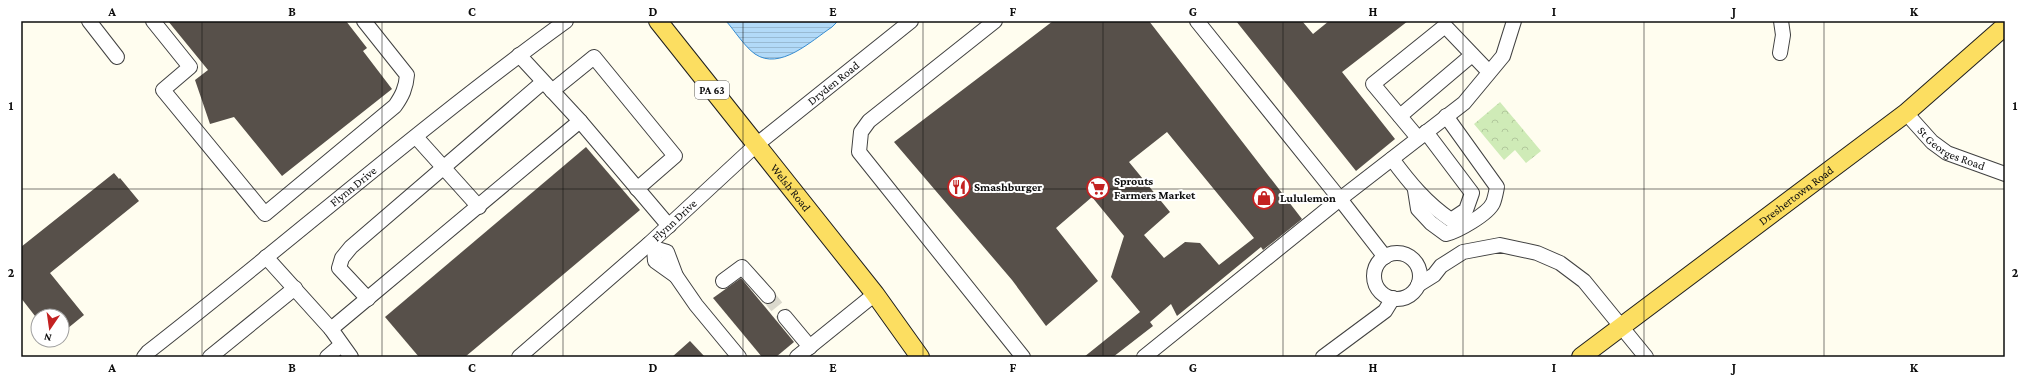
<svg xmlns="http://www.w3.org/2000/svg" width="2026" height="378" viewBox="0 0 2026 378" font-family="'Crimson Pro',serif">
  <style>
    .park { fill: url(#park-crowns) }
    .water { fill: url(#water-rules); stroke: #368cd1 }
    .building { fill: #57504a; fill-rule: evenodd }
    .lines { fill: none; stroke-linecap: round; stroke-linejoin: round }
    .minor-tunnel { stroke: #dbd9cd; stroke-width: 14; stroke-dasharray: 14 7; stroke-linecap: butt }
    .minor-casing { stroke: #414141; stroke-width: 16 }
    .major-casing { stroke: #1f1f1f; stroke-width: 20 }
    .minor { stroke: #fff; stroke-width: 14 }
    .major { stroke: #fcde61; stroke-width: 18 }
    .grid { fill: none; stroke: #0e0e0e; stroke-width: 1; stroke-opacity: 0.55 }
    .labels { text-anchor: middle; stroke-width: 4; stroke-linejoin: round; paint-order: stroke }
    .shield { fill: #fff; stroke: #565656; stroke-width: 1 }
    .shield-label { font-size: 11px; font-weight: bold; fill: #0e0e0e }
    .street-label { font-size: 12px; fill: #0e0e0e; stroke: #fff }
    .poi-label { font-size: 12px; font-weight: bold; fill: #0e0e0e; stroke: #fff; text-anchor: start }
    .neatline { fill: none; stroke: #0e0e0e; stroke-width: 1.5 }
    .grid-label { font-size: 13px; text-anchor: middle; font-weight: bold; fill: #0e0e0e }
  </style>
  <defs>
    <pattern id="park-crowns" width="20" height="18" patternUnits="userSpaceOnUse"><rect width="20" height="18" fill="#cfebb7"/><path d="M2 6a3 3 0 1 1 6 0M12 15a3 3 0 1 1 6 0" fill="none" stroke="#b1c89c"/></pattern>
    <pattern id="water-rules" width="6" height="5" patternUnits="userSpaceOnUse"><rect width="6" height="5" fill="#b2daf8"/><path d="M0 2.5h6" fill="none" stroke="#98bad3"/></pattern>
  </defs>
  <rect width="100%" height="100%" fill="#fffdef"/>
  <polygon class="park" points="1500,102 1541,151 1526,163 1515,150 1504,160 1474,124"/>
  <path class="water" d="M 726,21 L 838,21 L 832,27 C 811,41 780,71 755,54 C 744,46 735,31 726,21 Z"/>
  <g class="building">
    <polygon points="168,21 346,21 367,48 363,51 392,89 282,176 234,117 210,124 195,80 208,70"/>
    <path d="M 1053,21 L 1149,21 L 1302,219 L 1263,250 L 1261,247 L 1177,316 L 1171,304 L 1150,322 L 1153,326 L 1113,357 L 1084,357 L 1140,312 L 1111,277 L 1124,236 L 1092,197 L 1056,228 L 1098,281 L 1046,326 L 1012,280 L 894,142 ZM 1167,132 L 1254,238 L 1219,265 L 1200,243 L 1185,242 L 1164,258 L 1144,235 L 1170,212 L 1129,162 Z"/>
    <polygon points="1236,21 1302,21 1313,34 1329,21 1408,21 1342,72 1395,139 1356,171"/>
    <polygon points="586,147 640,210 465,357 419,357 385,317"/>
    <polygon points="114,173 119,179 120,178 139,201 50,273 84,315 62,333 62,316 35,316 21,298 21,247"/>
    <polygon points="741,278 794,342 776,357 762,357 713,298"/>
    <polygon points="690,341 705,357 672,357"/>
  </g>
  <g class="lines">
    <polyline class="minor-tunnel" points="768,296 785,317"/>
    <g class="minor-casing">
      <g id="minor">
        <polyline points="89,21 117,57"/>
        <path d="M 153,21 L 190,67 L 163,90 L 265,214 L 395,106 C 402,96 406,88 407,75 L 364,21"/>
        <polyline points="995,21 869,121 861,132 859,152 1023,357"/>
        <polyline points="1780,53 1783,35 1781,21"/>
        <polyline points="519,55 580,121 669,226"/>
        <polyline points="552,91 594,57 675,156 637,189"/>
        <path id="s1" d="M 1906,113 L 1932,142 L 1947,153 L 2005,174"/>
        <polyline points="1400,116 1472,55"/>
        <polyline points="416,137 479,207"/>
        <polyline points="1418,138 1373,84 1445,26 1489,72"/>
        <path d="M 1392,159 C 1409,182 1426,203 1451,220 L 1466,210 L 1472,193 L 1426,132"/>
        <path d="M 1415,190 L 1418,209 L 1431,223 L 1446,234 C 1458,231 1488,214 1493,203 C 1495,198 1496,192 1497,187 L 1446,116"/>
        <polyline points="649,244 654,248 667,252 676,276 696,305 739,357"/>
        <polyline points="654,248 655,261 676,276"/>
        <circle cx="1397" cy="276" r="23"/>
        <polyline points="266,257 331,329 580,121"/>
        <polyline points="1385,257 1340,199 1464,103 1503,56 1514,21"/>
        <polyline points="723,281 742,267 768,296"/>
        <polyline points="1418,285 1434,275 1441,266 1463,252 1500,245 1537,253 1560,263 1584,281 1646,357"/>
        <polyline points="368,299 339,268 342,258 351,247 543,82"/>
        <polyline points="785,317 810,347"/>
        <polyline points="331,329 351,357"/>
        <path id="s2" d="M 144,357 L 148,352 C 288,243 422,125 566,21"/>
        <polyline points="210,357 295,288"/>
        <polyline points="327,357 341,345"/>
        <path id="s3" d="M 519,357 L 650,243 L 756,145 L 911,21"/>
        <polyline points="797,357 875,294"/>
        <polyline points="1144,357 1340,199 1197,21"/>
        <polyline points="1323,357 1385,311 1393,298"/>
      </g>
    </g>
    <g class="major-casing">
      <g id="major">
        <path id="s4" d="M 658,21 L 875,294 L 920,357"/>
        <path id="s5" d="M 1581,357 L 1906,113 L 2005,26"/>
      </g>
    </g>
    <use href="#minor" class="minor"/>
    <use href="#major" class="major"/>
  </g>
  <path class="grid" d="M 202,21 L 202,357M 382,21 L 382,357M 563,21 L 563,357M 743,21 L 743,357M 923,21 L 923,357M 1103,21 L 1103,357M 1283,21 L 1283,357M 1463,21 L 1463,357M 1644,21 L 1644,357M 1824,21 L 1824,357M 21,189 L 2005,189"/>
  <defs>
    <g id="restaurant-ring" transform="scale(1.15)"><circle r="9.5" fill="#fff" stroke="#c32121" stroke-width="1.5"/><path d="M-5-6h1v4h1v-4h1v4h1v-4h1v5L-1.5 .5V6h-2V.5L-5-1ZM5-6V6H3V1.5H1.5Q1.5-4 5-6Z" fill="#c32121"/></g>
    <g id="supermarket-ring" transform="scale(1.15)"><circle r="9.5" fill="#fff" stroke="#c32121" stroke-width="1.5"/><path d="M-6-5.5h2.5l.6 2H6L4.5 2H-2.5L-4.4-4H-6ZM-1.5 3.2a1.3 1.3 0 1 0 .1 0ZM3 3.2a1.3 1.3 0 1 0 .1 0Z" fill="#c32121"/></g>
    <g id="shop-ring" transform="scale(1.15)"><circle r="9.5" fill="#fff" stroke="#c32121" stroke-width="1.5"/><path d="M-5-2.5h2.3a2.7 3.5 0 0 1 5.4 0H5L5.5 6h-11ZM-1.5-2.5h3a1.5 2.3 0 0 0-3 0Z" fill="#c32121"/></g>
  </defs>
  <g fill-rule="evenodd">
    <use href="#restaurant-ring" x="959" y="187"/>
    <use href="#supermarket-ring" x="1098" y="188"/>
    <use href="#shop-ring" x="1264" y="198"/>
  </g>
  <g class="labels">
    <rect class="shield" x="695" y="81" width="34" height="18" rx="3"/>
    <g class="shield-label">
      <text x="712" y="94">PA 63</text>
    </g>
    <g class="street-label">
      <text dy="4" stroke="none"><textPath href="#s3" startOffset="417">Dryden Road</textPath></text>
      <text dy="4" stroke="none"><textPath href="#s1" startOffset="59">St Georges Road</textPath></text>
      <text dy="4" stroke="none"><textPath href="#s2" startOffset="270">Flynn Drive</textPath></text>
      <text dy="4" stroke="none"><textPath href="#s4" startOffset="213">Welsh Road</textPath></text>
      <text dy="4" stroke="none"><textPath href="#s5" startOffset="269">Dreshertown Road</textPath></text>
      <text dy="4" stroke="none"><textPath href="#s3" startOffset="207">Flynn Drive</textPath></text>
    </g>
    <g class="poi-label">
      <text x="1114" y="185">Sprouts<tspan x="1114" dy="14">Farmers Market</tspan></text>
      <text x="974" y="191">Smashburger</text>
      <text x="1280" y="202">Lululemon</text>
    </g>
  </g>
  <rect width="2026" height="378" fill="none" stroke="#ffffff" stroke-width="44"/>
  <g transform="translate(50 328) rotate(193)"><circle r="19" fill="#ffffff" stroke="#9f9f9f"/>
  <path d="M0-3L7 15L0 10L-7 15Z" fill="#c32121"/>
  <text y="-6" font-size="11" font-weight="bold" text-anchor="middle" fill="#0e0e0e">N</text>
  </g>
  <rect x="22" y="22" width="1982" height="334" class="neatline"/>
  <g class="grid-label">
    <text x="112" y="16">A</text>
    <text x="292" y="16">B</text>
    <text x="472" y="16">C</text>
    <text x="653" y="16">D</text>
    <text x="833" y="16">E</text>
    <text x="1013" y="16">F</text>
    <text x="1193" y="16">G</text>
    <text x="1373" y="16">H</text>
    <text x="1554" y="16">I</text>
    <text x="1734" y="16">J</text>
    <text x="1914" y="16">K</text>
    <text x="11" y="110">1</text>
    <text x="2015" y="110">1</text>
    <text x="11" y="277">2</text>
    <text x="2015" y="277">2</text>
    <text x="112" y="372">A</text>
    <text x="292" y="372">B</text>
    <text x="472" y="372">C</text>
    <text x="653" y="372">D</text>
    <text x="833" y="372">E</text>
    <text x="1013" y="372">F</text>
    <text x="1193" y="372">G</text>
    <text x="1373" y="372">H</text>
    <text x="1554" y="372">I</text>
    <text x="1734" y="372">J</text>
    <text x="1914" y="372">K</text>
  </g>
</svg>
